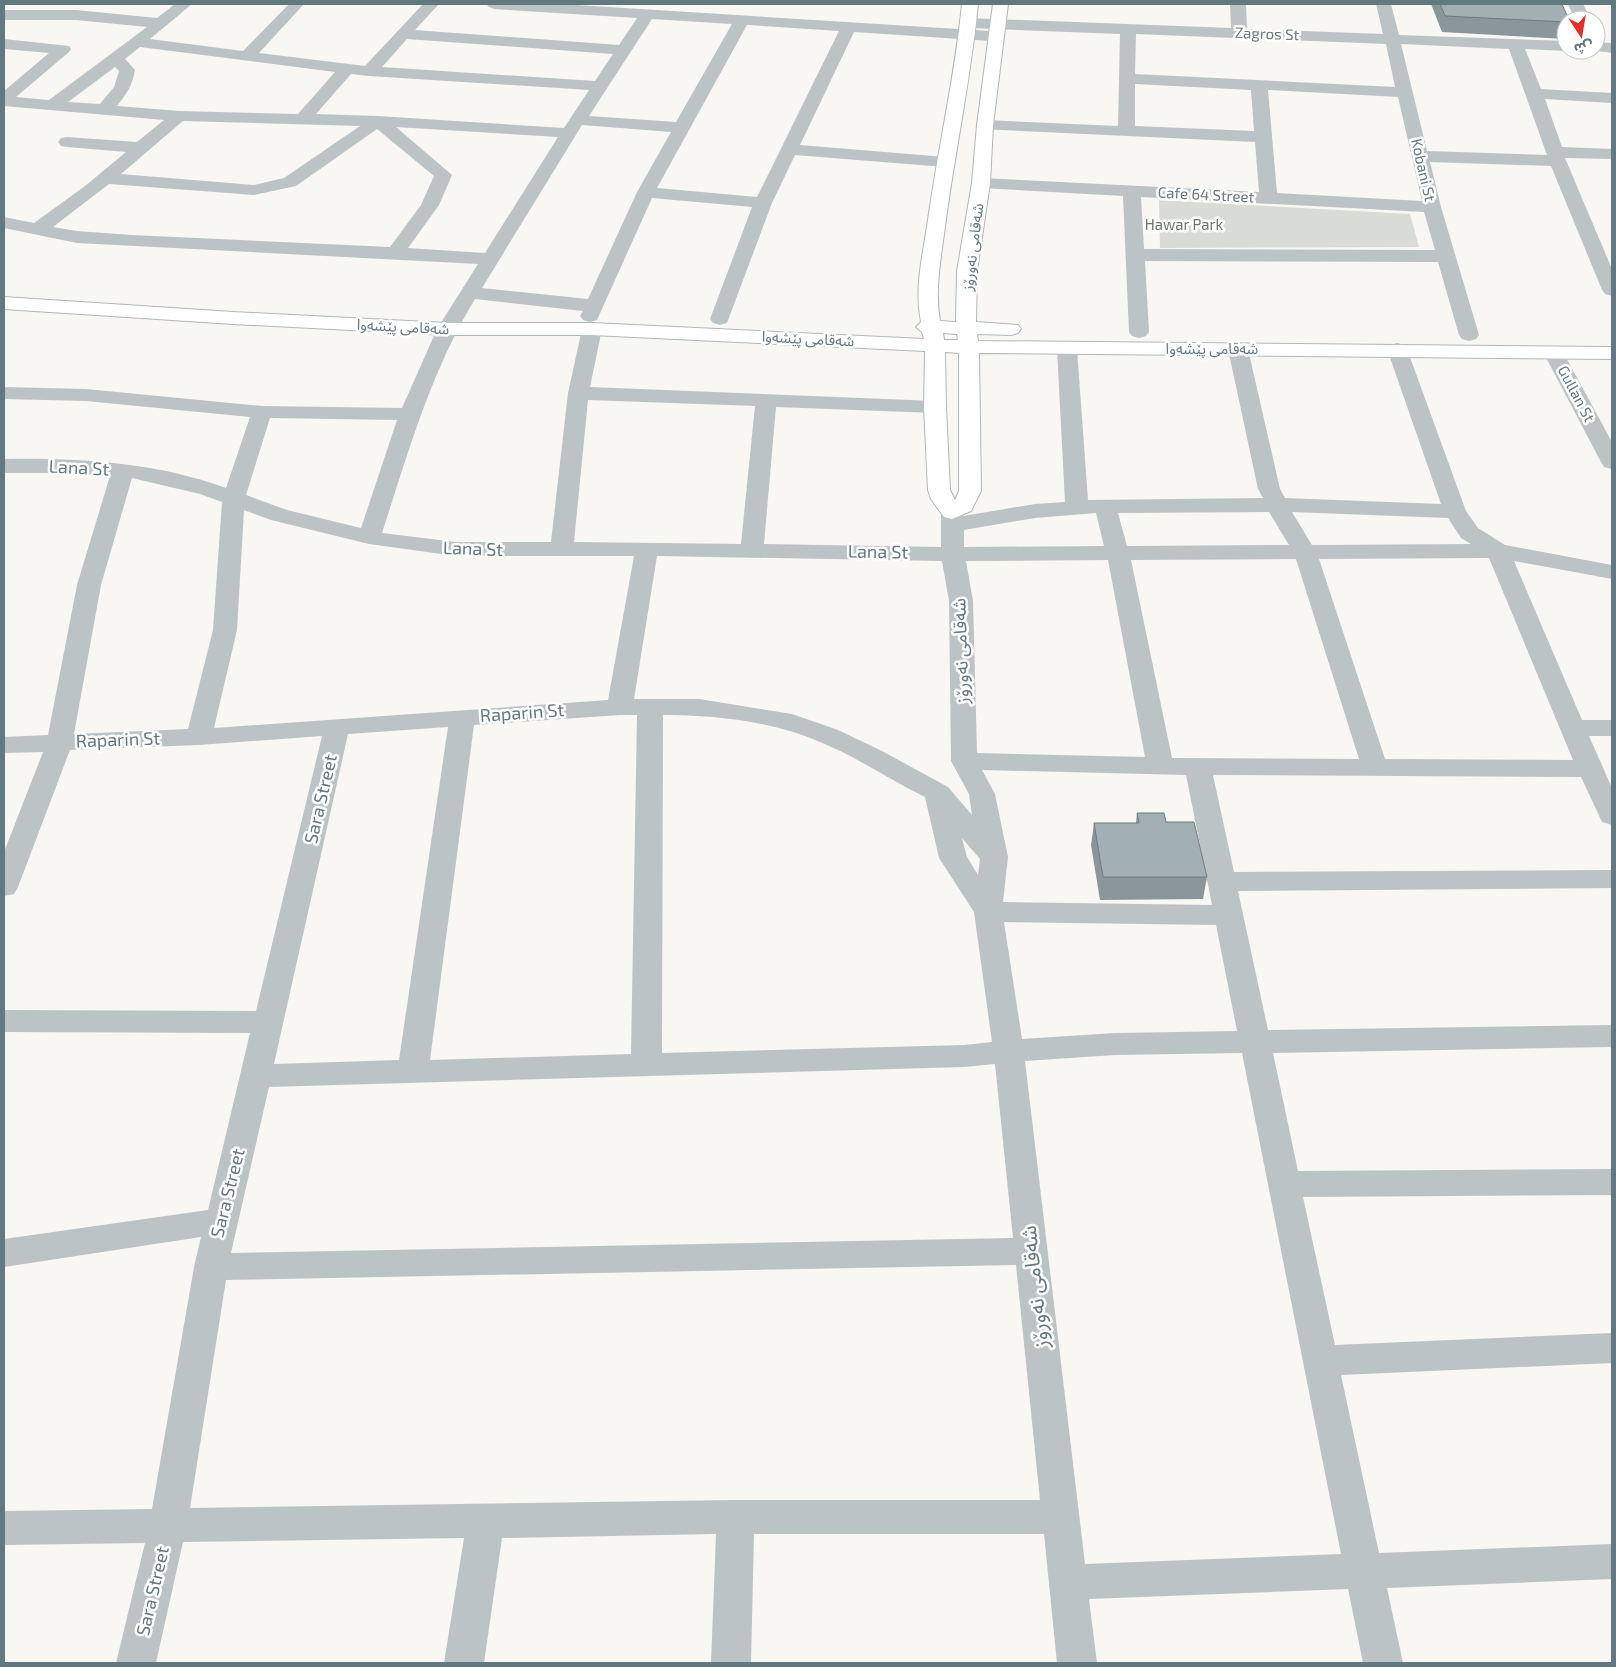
<svg xmlns="http://www.w3.org/2000/svg" width="1616" height="1667" viewBox="0 0 1616 1667" font-family="'Exo 2','Noto Sans Arabic',sans-serif">
  <style>
    .green { fill: #d8dcd4 }
    .lines { fill: none; stroke-linecap: round; stroke-linejoin: round }
    .major-casing { stroke: #afb7ba; stroke-width: 2 }
    .minor { fill: #bbc3c5; fill-rule: evenodd }
    .major { fill: #fff; fill-rule: evenodd }
    .wall { fill: #8b969a }
    .building { fill: #a2afb3; stroke: #717a7d }
    .labels { text-anchor: middle; stroke-width: 5; stroke-linejoin: round; paint-order: stroke }
    .far-street-label { font-size: 15px; fill: #627980; stroke: #fff }
    .far-park-label { font-size: 15px; fill: #6a7861; stroke: #fff }
    .street-label { font-size: 18px; fill: #627980; stroke: #fff }
    .near-street-label { font-size: 21px; fill: #627980; stroke: #fff }
  </style>
  <rect width="100%" height="100%" fill="#f8f7f4"/>
  <polygon class="green" points="1159,200 1410,214 1419,247 1160,248"/>
  <g class="lines">
    <g class="major-casing">
      <path id="major" d="M 962,4 L 978,4 C 971,76 956,147 946,219 C 942,253 934,287 940,321 L 956,322 L 957,271 L 972,183 L 977,125 L 993,4 L 1008,4 L 993,125 L 990,183 L 977,271 L 976,322 L 1018,325 L 1021,329 L 1018,333 L 1011,335 L 977,334 L 978,341 L 1612,347 L 1612,359 L 979,353 L 981,491 L 971,511 L 952,519 L 944,517 L 931,499 L 928,490 L 924,407 L 925,351 L 592,335 L 447,335 L 233,324 L 4,309 L 4,297 L 233,312 L 447,323 L 592,323 L 924,339 L 922,332 L 916,327 L 921,322 C 914,288 923,254 928,220 C 938,148 955,76 962,4 ZM 943,333 L 957,334 L 958,340 L 944,340 ZM 945,352 L 959,353 L 959,491 L 955,500 L 950,490 L 946,407 Z"/>
    </g>
    <g class="minor">
      <path d="M 175,4 L 192,4 L 150,39 L 243,51 L 289,4 L 304,4 L 259,53 L 365,66 L 423,4 L 439,4 L 415,30 L 619,45 L 637,18 L 494,9 L 489,7 L 486,4 L 561,4 L 990,31 L 996,33 L 998,36 L 996,39 L 990,41 L 854,32 L 800,145 L 945,157 L 951,158 L 954,162 L 951,166 L 945,167 L 795,155 L 772,203 L 727,323 L 720,325 L 713,323 L 710,319 L 752,207 L 652,198 L 597,320 L 590,322 L 583,320 L 580,316 L 583,311 L 475,299 C 431,371 408,453 382,533 L 456,542 L 551,542 L 568,393 L 582,329 L 585,325 L 592,323 L 599,325 L 602,329 L 590,387 L 935,401 L 942,403 L 946,407 L 942,411 L 935,413 L 776,407 L 764,544 L 941,547 L 941,512 L 944,507 L 952,505 L 960,507 L 963,516 L 1035,504 L 1065,502 L 1057,349 L 1060,345 L 1067,343 L 1074,345 L 1077,349 L 1088,500 L 1263,498 L 1258,489 L 1228,349 L 1231,345 L 1238,343 L 1245,345 L 1248,349 L 1280,489 L 1285,498 L 1441,504 L 1387,349 L 1390,345 L 1397,343 L 1404,345 L 1407,349 L 1466,511 L 1478,528 L 1505,545 L 1612,565 L 1612,579 L 1514,561 L 1582,720 L 1612,720 L 1612,736 L 1589,736 L 1612,788 L 1612,825 L 1602,822 L 1581,777 L 1213,775 L 1234,872 L 1612,870 L 1612,888 L 1238,891 L 1268,1030 L 1612,1025 L 1612,1047 L 1273,1053 L 1298,1171 L 1612,1169 L 1612,1195 L 1303,1197 L 1335,1345 L 1612,1333 L 1612,1363 L 1341,1375 L 1379,1553 L 1612,1544 L 1612,1579 L 1387,1588 L 1403,1663 L 1363,1663 L 1348,1589 L 1089,1599 L 1097,1663 L 1057,1663 L 1044,1534 L 754,1534 L 751,1663 L 711,1663 L 716,1534 L 502,1538 L 484,1663 L 444,1663 L 464,1538 L 183,1542 L 156,1663 L 116,1663 L 145,1543 L 4,1545 L 4,1511 L 152,1509 L 194,1267 L 201,1237 L 4,1267 L 4,1239 L 208,1210 L 250,1033 L 4,1032 L 4,1010 L 256,1011 L 322,736 L 199,745 L 70,750 L 18,887 L 14,894 L 4,896 L 4,852 L 43,752 L 4,753 L 4,737 L 48,735 L 77,585 L 110,476 L 74,473 L 4,473 L 4,459 C 79,458 154,462 226,488 L 250,417 L 86,401 L 4,399 L 4,387 L 86,389 L 262,406 L 402,408 L 437,329 L 478,264 L 77,243 L 4,228 L 4,217 L 34,223 L 85,186 L 126,152 L 67,147 L 61,146 L 58,142 L 61,138 L 67,137 L 137,142 L 164,120 L 4,106 L 4,91 L 49,53 L 4,49 L 4,39 L 69,46 L 71,49 L 69,52 L 16,97 L 49,100 L 147,27 L 76,20 L 4,20 L 4,10 L 76,10 L 157,18 ZM 652,19 L 732,24 L 676,122 L 589,116 ZM 747,25 L 839,31 L 757,197 L 657,188 ZM 407,39 L 613,54 L 595,81 L 382,67 ZM 140,47 L 335,72 L 298,114 L 179,111 L 117,106 C 126,95 133,84 135,70 L 125,59 ZM 115,67 L 119,71 L 114,87 L 100,104 L 68,102 ZM 351,74 L 369,76 L 589,90 L 564,128 L 378,116 L 316,114 ZM 183,121 L 360,126 L 284,178 L 254,185 L 121,174 ZM 582,125 L 671,132 L 637,192 L 588,299 L 482,288 ZM 396,127 L 558,137 L 485,253 L 408,248 L 439,205 L 452,175 ZM 377,129 L 434,176 L 421,205 L 390,247 L 132,235 L 77,231 L 53,227 L 109,184 L 254,195 L 296,186 ZM 588,400 L 755,406 L 741,544 L 574,542 ZM 270,418 L 397,420 L 361,528 L 287,510 L 246,495 ZM 132,478 L 200,494 L 222,502 L 213,630 L 188,729 L 74,734 L 101,585 ZM 244,510 L 271,520 L 369,544 L 456,556 L 634,556 L 608,700 L 214,728 L 237,630 ZM 1269,512 L 1289,545 L 1127,546 L 1118,513 ZM 1292,512 L 1448,518 L 1461,538 L 1471,544 L 1312,545 ZM 1096,513 L 1104,546 L 964,547 L 964,530 L 1035,518 ZM 657,556 L 942,561 L 949,601 L 951,761 L 969,794 L 972,815 L 948,787 L 882,751 L 838,730 L 792,714 L 699,699 L 634,699 ZM 1489,558 L 1573,760 L 1385,759 L 1319,559 ZM 1296,559 L 1359,759 L 1172,758 L 1131,560 ZM 1108,560 L 1145,757 L 977,753 L 973,601 L 966,561 ZM 620,715 L 637,715 L 631,1054 L 430,1060 L 474,725 ZM 663,715 C 715,715 771,721 820,742 C 857,757 890,780 925,797 L 939,858 L 974,912 L 992,1042 L 964,1045 L 662,1053 ZM 448,727 L 399,1060 L 274,1064 L 348,734 ZM 982,770 L 1186,775 L 1212,905 L 1003,902 L 1008,857 L 995,794 ZM 962,838 L 980,859 L 978,875 L 967,857 ZM 1004,922 L 1216,925 L 1237,1031 L 1115,1033 L 1022,1039 ZM 1242,1053 L 1341,1554 L 1085,1564 L 1025,1061 L 1115,1055 ZM 995,1064 L 1013,1238 L 231,1253 L 269,1087 L 964,1067 ZM 1016,1265 L 1040,1500 L 735,1500 L 190,1508 L 226,1280 Z"/>
      <path d="M 1230,4 L 1246,4 L 1247,29 L 1383,34 L 1376,4 L 1391,4 L 1399,35 L 1566,41 L 1566,50 L 1569,50 L 1566,51 L 1525,49 L 1541,89 L 1612,93 L 1612,103 L 1545,99 L 1562,147 L 1612,149 L 1612,159 L 1565,158 L 1612,269 L 1612,296 L 1605,294 L 1602,290 L 1551,166 L 1430,162 L 1441,207 L 1479,335 L 1476,339 L 1469,341 L 1462,339 L 1459,335 L 1438,262 L 1145,261 L 1149,332 L 1146,336 L 1139,338 L 1132,336 L 1129,332 L 1123,196 L 981,188 L 975,187 L 972,183 L 975,179 L 981,178 L 1259,192 L 1255,142 L 979,129 L 977,125 L 979,121 L 985,120 L 1118,126 L 1120,34 L 968,28 L 963,26 L 960,23 L 963,20 L 968,18 L 1231,28 ZM 1136,34 L 1386,44 L 1395,87 L 1135,74 ZM 1401,44 L 1509,49 L 1547,155 L 1427,151 ZM 1135,84 L 1251,90 L 1254,131 L 1135,126 ZM 1268,90 L 1398,97 L 1422,201 L 1277,193 ZM 1141,197 L 1424,212 L 1435,250 L 1144,249 Z"/>
      <polygon points="1568,4 1583,4 1591,20 1575,20"/>
      <polygon points="1596,42 1612,43 1612,53 1590,50 1596,50"/>
      <polygon points="1553,346 1560,348 1563,352 1612,442 1612,469 1604,467 1601,462 1543,352 1546,348"/>
    </g>
    <use href="#major" class="major"/>
  </g>
  <g class="wall">
    <polygon points="1431,4 1562,4 1566,20 1566,39 1442,32"/>
    <polygon points="1137,813 1166,822 1207,877 1203,899 1100,900 1091,845 1094,823 1136,823"/>
  </g>
  <g class="building">
    <polygon points="1440,4 1562,4 1569,20 1566,20 1566,22 1445,16"/>
    <polygon points="1137,813 1164,813 1166,822 1194,822 1207,877 1103,877 1094,823 1139,823"/>
  </g>
  <g class="labels">
    <g class="far-street-label">
      <text transform="translate(1267 34) rotate(2)" y="5">Zagros St</text>
      <text transform="translate(1423 170) rotate(77)" y="5">Kobani St</text>
      <text transform="translate(1206 195) rotate(3)" y="5">Cafe 64 Street</text>
      <text transform="translate(973 247) rotate(-83)" y="5">شەقامی نەورۆز</text>
      <text transform="translate(403 327) rotate(3)" y="5">شەقامی پێشەوا</text>
      <text transform="translate(808 339) rotate(3)" y="5">شەقامی پێشەوا</text>
      <text x="1212" y="354">شەقامی پێشەوا</text>
      <text transform="translate(1576 394) rotate(62)" y="5">Gullan St</text>
    </g>
    <g class="far-park-label">
      <text x="1184" y="230">Hawar Park</text>
    </g>
    <g class="street-label">
      <text transform="translate(79 468) rotate(3)" y="6">Lana St</text>
      <text transform="translate(473 549) rotate(2)" y="6">Lana St</text>
      <text transform="translate(878 552) rotate(1)" y="6">Lana St</text>
      <text transform="translate(961 651) rotate(-92)" y="6">شەقامی نەورۆز</text>
      <text transform="translate(522 713) rotate(-4)" y="6">Raparin St</text>
      <text transform="translate(118 740) rotate(-2)" y="6">Raparin St</text>
      <text transform="translate(321 799) rotate(-77)" y="6">Sara Street</text>
      <text transform="translate(228 1193) rotate(-76)" y="6">Sara Street</text>
      <text transform="translate(153 1591) rotate(-77)" y="6">Sara Street</text>
    </g>
    <g class="near-street-label">
      <text transform="translate(1035 1287) rotate(-96)" y="7">شەقامی نەورۆز</text>
    </g>
  </g>
  <rect width="1616" height="1667" fill="none" stroke="#627980" stroke-width="10"/>
  <g transform="translate(1581 35) rotate(168)"><circle r="24" fill="#ffffff" stroke="#c0c9cc"/>
  <path d="M0-4L9 19L0 12L-9 19Z" fill="#e52e27"/>
  <text y="-8" font-size="14" font-weight="bold" text-anchor="middle" fill="#627980">ش</text>
  </g>
</svg>
